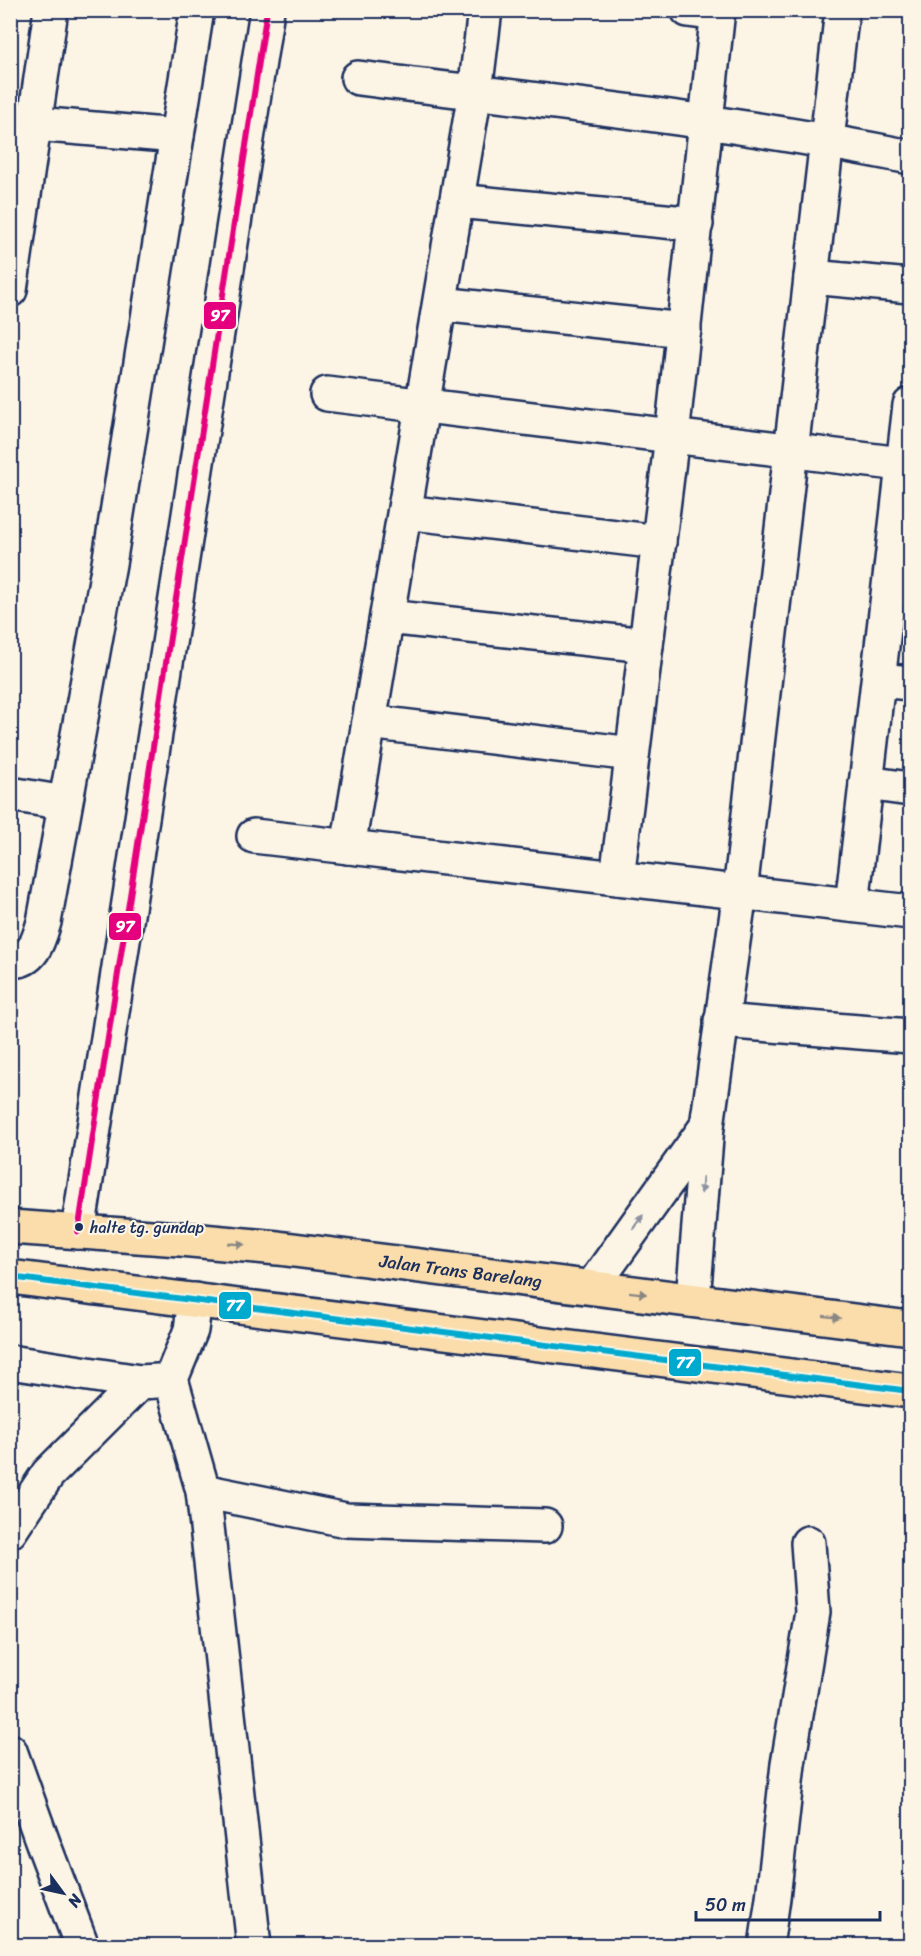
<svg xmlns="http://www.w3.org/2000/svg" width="921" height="1956" viewBox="0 0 921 1956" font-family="Sriracha,sans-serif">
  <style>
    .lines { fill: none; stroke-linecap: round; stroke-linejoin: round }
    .minor-casing { stroke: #1b2f5e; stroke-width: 38 }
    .highway-casing { stroke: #1b2f5e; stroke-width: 38 }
    .minor { stroke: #fcf5e5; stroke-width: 33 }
    .highway { stroke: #faddab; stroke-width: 33 }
    .bus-1-casing { stroke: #fcf5e5; stroke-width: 10 }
    .bus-2-casing { stroke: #fcf5e5; stroke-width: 10 }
    .bus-1 { stroke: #e5007d; stroke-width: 6 }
    .bus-2 { stroke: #00a9ce; stroke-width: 6 }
    .oneway { fill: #8c92a2 }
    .oneway2 { fill: #8a8684 }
    .bus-dot { fill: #1b2f5e; stroke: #fcf5e5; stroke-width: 2 }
    .labels { text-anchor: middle; stroke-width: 4.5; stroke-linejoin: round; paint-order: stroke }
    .bus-label { font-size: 16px; fill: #1b2f5e; stroke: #fcf5e5; text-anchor: start }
    .street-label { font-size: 18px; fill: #1b2f5e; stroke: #fcf5e5 }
    .line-badge { stroke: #fcf5e5; stroke-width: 2 }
    .badge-label { font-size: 16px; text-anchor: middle; font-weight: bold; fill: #fff }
  </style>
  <rect width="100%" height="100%" fill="#fcf5e5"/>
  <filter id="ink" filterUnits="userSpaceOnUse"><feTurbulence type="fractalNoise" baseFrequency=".0167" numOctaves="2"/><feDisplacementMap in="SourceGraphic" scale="12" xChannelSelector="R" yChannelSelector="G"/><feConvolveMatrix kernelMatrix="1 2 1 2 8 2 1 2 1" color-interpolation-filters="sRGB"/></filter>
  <g filter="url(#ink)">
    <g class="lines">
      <g class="minor-casing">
        <g id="minor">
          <polyline points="688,10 718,14"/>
          <path d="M 358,78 C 543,101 728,120 910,157"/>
          <polyline points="10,118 35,124 177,136"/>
          <polyline points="457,201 696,224"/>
          <polyline points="811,277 910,286"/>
          <polyline points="10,290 51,10"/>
          <polyline points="440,304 684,330"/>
          <polyline points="327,394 910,465"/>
          <polyline points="405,512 659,542"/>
          <polyline points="387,617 646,645"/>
          <polyline points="879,680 910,683"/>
          <polyline points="369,722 632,754"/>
          <polyline points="866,783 910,789"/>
          <polyline points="10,794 65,803"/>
          <polyline points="254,836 910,912"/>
          <polyline points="348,847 475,92 485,10"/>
          <polyline points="617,878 672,436 718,10"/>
          <polyline points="852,905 910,405"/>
          <path d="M 10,960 C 33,963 39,939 44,922 L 110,558 L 197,10"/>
          <polyline points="721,1021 910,1036"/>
          <polyline points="78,1232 267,10"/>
          <polyline points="592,1287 707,1126"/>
          <polyline points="195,1300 191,1330 171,1379 203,1491 254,1946"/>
          <polyline points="693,1300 707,1126 740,892 842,10"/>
          <polyline points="10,1362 140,1382 158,1381"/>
          <polyline points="203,1491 346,1520 545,1526"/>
          <polyline points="10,1531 48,1474 140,1382"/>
          <polyline points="10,1751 43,1843 82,1946"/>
          <polyline points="766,1946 773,1898 788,1764 813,1612 808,1543"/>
        </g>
      </g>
      <g class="highway-casing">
        <g id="highway">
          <path id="s1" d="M 10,1227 L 180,1239 L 278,1248 L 910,1328"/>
          <polyline points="10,1277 910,1391"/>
        </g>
      </g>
      <use href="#minor" class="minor"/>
      <use href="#highway" class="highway"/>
      <g class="bus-1-casing">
        <polyline id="bus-1" points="78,1232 267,10"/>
      </g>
      <g class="bus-2-casing">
        <polyline id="bus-2" points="10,1277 910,1391"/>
      </g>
      <use href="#bus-1" class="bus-1"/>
      <use href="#bus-2" class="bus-2"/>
    </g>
    <defs><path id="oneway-solid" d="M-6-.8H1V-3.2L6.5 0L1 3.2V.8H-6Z" transform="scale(1.5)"/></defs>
    <g class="oneway">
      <use href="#oneway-solid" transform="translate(702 1185) rotate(95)"/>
      <use href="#oneway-solid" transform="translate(638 1222) rotate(-54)"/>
    </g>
    <g class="oneway2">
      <use href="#oneway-solid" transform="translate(236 1244) rotate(5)"/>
      <use href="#oneway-solid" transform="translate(638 1293) rotate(7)"/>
      <use href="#oneway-solid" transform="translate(832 1317) rotate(7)"/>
    </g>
  </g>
  <circle class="bus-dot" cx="79" cy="1227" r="5"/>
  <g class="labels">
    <g class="bus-label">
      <text x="90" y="1233">halte tg. gundap</text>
    </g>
    <g class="street-label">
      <text dy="6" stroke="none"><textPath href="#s1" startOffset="453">Jalan Trans Barelang</textPath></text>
    </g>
  </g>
  <g class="line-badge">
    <rect x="203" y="301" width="34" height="29" rx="6" fill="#e5007d"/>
    <rect x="108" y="912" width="34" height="29" rx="6" fill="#e5007d"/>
    <rect x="218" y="1291" width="34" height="29" rx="6" fill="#00a9ce"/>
    <rect x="668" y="1348" width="34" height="29" rx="6" fill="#00a9ce"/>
  </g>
  <g class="badge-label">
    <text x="220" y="321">97</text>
    <text x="125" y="932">97</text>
    <text x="235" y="1311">77</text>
    <text x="685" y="1368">77</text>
  </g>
  <rect width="921" height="1956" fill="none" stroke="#fcf5e5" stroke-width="36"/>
  <rect x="18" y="18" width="885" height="1920" fill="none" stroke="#1b2f5e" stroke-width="2" filter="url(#ink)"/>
  <g transform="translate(63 1893) rotate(123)" stroke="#fcf5e5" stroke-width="4.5" paint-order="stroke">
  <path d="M0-4.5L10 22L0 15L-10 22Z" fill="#1b2f5e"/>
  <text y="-9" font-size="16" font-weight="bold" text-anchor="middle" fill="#1b2f5e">N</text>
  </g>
  <path d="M696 1911v9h184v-9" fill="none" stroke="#1b2f5e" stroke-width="3"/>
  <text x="705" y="1911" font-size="18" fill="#1b2f5e" stroke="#fcf5e5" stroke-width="4.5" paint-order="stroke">50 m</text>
</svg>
